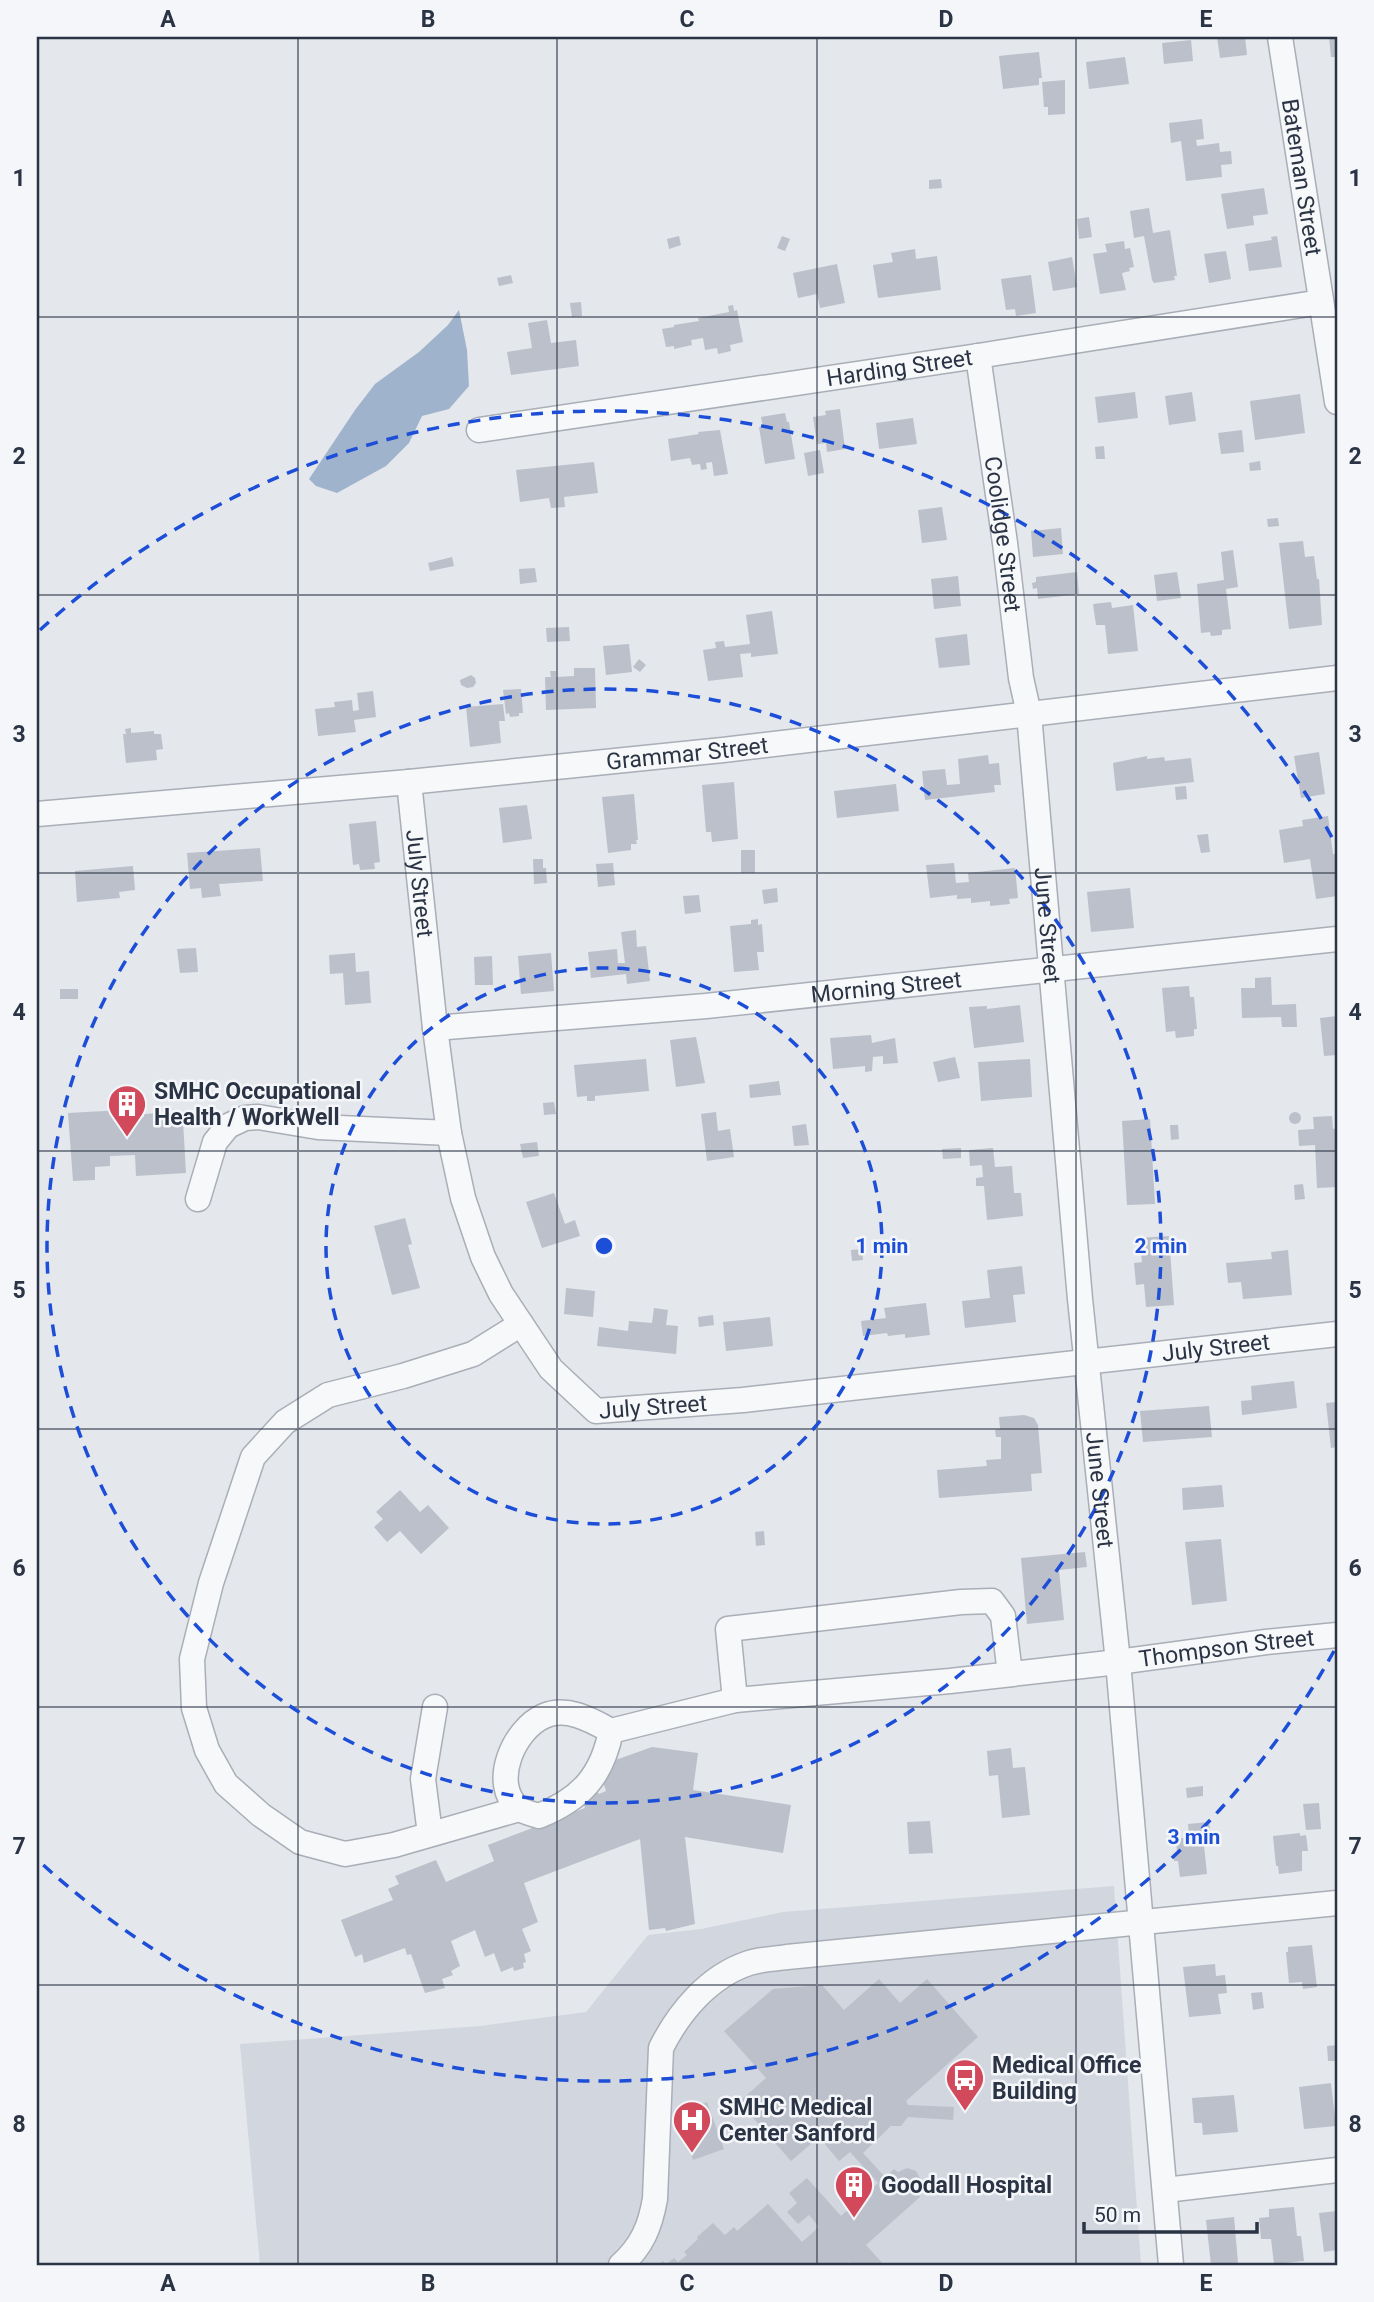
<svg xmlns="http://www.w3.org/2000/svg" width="1374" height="2302" viewBox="0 0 1374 2302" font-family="Roboto,sans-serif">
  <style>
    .built { fill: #d2d6de }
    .water { fill: #9fb4cc }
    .building { fill: #bbc0ca }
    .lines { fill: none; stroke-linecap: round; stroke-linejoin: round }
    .minor-casing { stroke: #a9aeb7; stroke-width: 27 }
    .minor { stroke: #f7f8fa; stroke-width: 24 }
    .grid { fill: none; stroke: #2b3445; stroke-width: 2; stroke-opacity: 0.55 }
    .ring { fill: none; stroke: #1d4ed8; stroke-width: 3.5; stroke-dasharray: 12 9 }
    .labels { text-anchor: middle; stroke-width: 5; stroke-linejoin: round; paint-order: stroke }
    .street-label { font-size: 23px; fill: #2b3445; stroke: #f4f6f9 }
    .poi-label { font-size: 23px; font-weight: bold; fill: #2b3445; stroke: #f4f6f9; text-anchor: start }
    .centre { fill: #1d4ed8; stroke: #f4f6f9; stroke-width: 3.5 }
    .ring-label { font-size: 21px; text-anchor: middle; font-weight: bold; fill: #1d4ed8; stroke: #f4f6f9; stroke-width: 5; stroke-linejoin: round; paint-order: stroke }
    .neatline { fill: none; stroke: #2b3445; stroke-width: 2.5 }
    .grid-label { font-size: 23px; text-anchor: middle; font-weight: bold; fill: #2b3445 }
  </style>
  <rect width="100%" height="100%" fill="#e4e7ec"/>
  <polygon class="built" points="1114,1886 1141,2265 260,2265 240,2044 480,2026 586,2012 648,1935 701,1929 783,1912"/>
  <polygon class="water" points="459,310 467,350 469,386 449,409 422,416 409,443 386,466 337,493 316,486 309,479 355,410 375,384 419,352 448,325"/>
  <g class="building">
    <polygon points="1217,37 1245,37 1247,55 1220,58"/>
    <polygon points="1329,37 1337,37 1337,57 1331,57"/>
    <polygon points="1191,40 1193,61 1164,64 1162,43"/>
    <polygon points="1039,52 1042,78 1039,78 1039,85 1003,89 999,56"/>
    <polygon points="1125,57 1129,84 1089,89 1086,62"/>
    <polygon points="1065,80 1065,114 1048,115 1048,107 1044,107 1042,82"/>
    <polygon points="1202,119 1204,139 1196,140 1197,146 1219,143 1220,152 1231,151 1232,164 1221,165 1222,177 1186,181 1181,141 1171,143 1169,123"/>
    <polygon points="941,179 942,188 929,189 929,180"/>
    <polygon points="1264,188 1268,214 1253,216 1254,225 1227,229 1221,194"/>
    <polygon points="1149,208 1153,233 1170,230 1177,276 1174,276 1175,280 1154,283 1152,280 1144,236 1134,238 1130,211"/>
    <polygon points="1089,217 1092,237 1079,239 1077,219"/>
    <polygon points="679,236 681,245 669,249 667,239"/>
    <polygon points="782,236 790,239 785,251 777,248"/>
    <polygon points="1277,236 1282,267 1249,271 1245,244 1272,240 1271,237"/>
    <polygon points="1124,241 1125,249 1130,248 1134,267 1129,268 1130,271 1122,273 1126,290 1100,294 1093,254 1107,252 1105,244"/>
    <polygon points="915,249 916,259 937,256 941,290 878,298 873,265 893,262 891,253"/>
    <polygon points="1226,251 1231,279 1209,283 1204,254"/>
    <polygon points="1072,257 1077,287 1053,291 1048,262"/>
    <polygon points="837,264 845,303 820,308 817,294 798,298 793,273"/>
    <polygon points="511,275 513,283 499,286 497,278"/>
    <polygon points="1031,275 1036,313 1016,316 1015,309 1006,310 1001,279"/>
    <polygon points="581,302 582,316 572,317 570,303"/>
    <polygon points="733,305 734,311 737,310 743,342 730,345 731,351 718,354 717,348 705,350 703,338 691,340 692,345 674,349 674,346 666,347 662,329 674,327 674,325 699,321 698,318 729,312 728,306"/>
    <polygon points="547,320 551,343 576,340 579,366 511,375 507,352 532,348 528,323"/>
    <polygon points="1135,392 1138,418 1098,423 1095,397"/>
    <polygon points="1192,392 1196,421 1169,425 1165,396"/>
    <polygon points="1300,394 1305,433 1255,440 1250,401"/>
    <polygon points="840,409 845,449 827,452 826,443 817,444 813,417 826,415 825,411"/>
    <polygon points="785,413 787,422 789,422 795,459 765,464 759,427 763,427 761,417"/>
    <polygon points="913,418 917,444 879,449 876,423"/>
    <polygon points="720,430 728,474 714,476 712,462 706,463 707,469 701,470 700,464 692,465 690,458 671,461 668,439 699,434 698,432"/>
    <polygon points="1242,430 1244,452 1221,454 1218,433"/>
    <polygon points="1104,446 1105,459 1096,459 1095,447"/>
    <polygon points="820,450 824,473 808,476 804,453"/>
    <polygon points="1260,461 1261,470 1250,471 1249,463"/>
    <polygon points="594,462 598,493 564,497 565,507 551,508 549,498 520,502 516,470"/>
    <polygon points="942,507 947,540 922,543 918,510"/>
    <polygon points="1278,518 1279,526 1268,527 1267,519"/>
    <polygon points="1061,528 1063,554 1033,557 1031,531"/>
    <polygon points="1303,541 1305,557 1314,556 1317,579 1319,579 1322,625 1289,629 1279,543"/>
    <polygon points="1233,550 1238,587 1226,589 1231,629 1222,630 1222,635 1211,636 1210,632 1201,633 1197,584 1224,580 1221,552"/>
    <polygon points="452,557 454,566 430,571 428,563"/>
    <polygon points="535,568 537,582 520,584 519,569"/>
    <polygon points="1077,572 1079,594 1038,599 1037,588 1033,589 1032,583 1036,582 1036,577"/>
    <polygon points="1177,572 1181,598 1157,601 1154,575"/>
    <polygon points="958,576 961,606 934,609 931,579"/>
    <polygon points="1111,602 1112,608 1133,605 1138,651 1108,654 1105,625 1096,625 1093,604"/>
    <polygon points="772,611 778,654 751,657 751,653 740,654 743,677 708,681 703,650 716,648 715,642 724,641 725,647 750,644 746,615"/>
    <polygon points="569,627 570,641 547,642 546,628"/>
    <polygon points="967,634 970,665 939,668 935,638"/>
    <polygon points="629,644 632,672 606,675 603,646"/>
    <polygon points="639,659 646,665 640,672 633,667"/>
    <polygon points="574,668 595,668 596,708 546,710 545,677 551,677 550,671 556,671 556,677 574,676"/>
    <polygon points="471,675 475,678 476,683 473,687 467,688 461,685 460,680"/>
    <polygon points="521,689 523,713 519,713 519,716 510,717 509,713 506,714 503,690"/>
    <polygon points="373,691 376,717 354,720 356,732 318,736 315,709 335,707 334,702 352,700 353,711 359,710 357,693"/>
    <polygon points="503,704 505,721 499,721 501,743 470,747 466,707"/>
    <polygon points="131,728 131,733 154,731 154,734 161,734 163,749 156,750 157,760 126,763 123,734 126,734 125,729"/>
    <polygon points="1319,752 1325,794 1301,798 1294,756"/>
    <polygon points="988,755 989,764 999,763 1001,785 994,785 995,792 925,800 922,771 945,769 947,785 960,784 958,759"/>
    <polygon points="1147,756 1147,759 1164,757 1165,761 1191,758 1194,782 1116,791 1113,763"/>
    <polygon points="734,782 738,839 712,842 711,832 706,832 702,785"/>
    <polygon points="896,784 899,811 837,818 834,791"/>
    <polygon points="1186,786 1187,799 1176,800 1175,787"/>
    <polygon points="634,794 638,840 636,840 637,844 631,844 631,850 608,853 602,797"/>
    <polygon points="527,805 532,839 503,843 499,808"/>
    <polygon points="1328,816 1333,854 1337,854 1337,896 1316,899 1310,859 1284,863 1279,830 1303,826 1302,820"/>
    <polygon points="376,821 380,862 374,863 375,869 360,870 359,864 353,865 349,824"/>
    <polygon points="1208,834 1210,852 1201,853 1197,835"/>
    <polygon points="260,848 263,881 219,884 221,896 202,898 201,888 190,889 187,853"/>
    <rect x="741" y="850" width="14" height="23"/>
    <polygon points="533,859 543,859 543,868 546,868 547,883 534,884"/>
    <polygon points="613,863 615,885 598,887 596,864"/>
    <polygon points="954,863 956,883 969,882 968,873 1015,868 1018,898 1009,899 1010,904 990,906 990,901 971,903 971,898 957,899 957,895 930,898 926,865"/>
    <polygon points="133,866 135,890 119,892 120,898 77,902 75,871"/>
    <polygon points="777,888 778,902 764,904 762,890"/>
    <polygon points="1130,888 1134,928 1091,932 1087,892"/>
    <polygon points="699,895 701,912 685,914 683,896"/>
    <polygon points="758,919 758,925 762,924 764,952 757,952 759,970 734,972 730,926 751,924 751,920"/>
    <polygon points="636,930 637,947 646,946 650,981 627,984 626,974 591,978 588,952 617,949 618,963 625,963 621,932"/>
    <polygon points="196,948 198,972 180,973 177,949"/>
    <polygon points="355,953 356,972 369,971 371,1003 345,1005 343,973 330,974 329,955"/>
    <polygon points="551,953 554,991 521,994 518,956"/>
    <polygon points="492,956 493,985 475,985 474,957"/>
    <polygon points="1271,977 1272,1005 1296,1004 1297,1027 1282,1027 1281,1017 1242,1018 1241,988 1255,988 1255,978"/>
    <polygon points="1189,986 1190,997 1194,997 1197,1029 1194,1029 1194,1036 1176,1038 1175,1031 1166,1032 1162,988"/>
    <rect x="60" y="989" width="18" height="10"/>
    <polygon points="1020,1005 1024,1042 974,1048 969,1007 987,1006 987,1009"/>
    <polygon points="1337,1016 1337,1055 1324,1056 1320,1018"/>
    <polygon points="871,1035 872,1043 895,1038 898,1063 883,1064 883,1056 873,1057 872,1071 865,1072 865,1066 833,1069 830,1038"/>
    <polygon points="696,1037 705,1083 676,1087 670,1040"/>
    <polygon points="955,1057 960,1078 938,1082 933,1062"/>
    <polygon points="646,1059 649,1091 595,1096 595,1101 587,1101 587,1096 577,1097 574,1065"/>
    <polygon points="1030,1059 1032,1097 981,1101 978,1062"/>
    <polygon points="779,1081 781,1095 750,1098 749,1085"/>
    <polygon points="554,1102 556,1114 544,1115 543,1103"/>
    <polygon points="123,1110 123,1118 144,1117 144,1114 174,1112 174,1122 183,1121 186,1173 136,1176 135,1155 110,1156 110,1166 95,1167 95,1180 73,1181 68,1113"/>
    <circle cx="1295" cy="1118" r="6"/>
    <polygon points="716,1112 718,1131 730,1129 734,1157 707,1161 701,1114"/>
    <polygon points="1332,1116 1333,1129 1337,1128 1337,1187 1317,1188 1315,1145 1299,1146 1298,1130 1314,1129 1313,1117"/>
    <polygon points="1150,1119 1155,1204 1127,1205 1122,1121"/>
    <polygon points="806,1124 809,1145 794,1146 792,1126"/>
    <polygon points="1170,1125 1178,1125 1179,1139 1171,1140"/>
    <polygon points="537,1142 539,1156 523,1158 520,1144"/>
    <polygon points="961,1148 961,1158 943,1159 942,1149"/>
    <polygon points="993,1148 995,1167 1012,1166 1014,1193 1021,1193 1023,1216 987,1220 984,1186 976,1186 976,1178 983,1177 982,1165 970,1166 969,1150"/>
    <polygon points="1303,1184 1305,1199 1295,1200 1294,1185"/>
    <polygon points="554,1193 565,1224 575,1220 580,1236 542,1248 526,1202"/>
    <polygon points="405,1218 412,1244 408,1245 420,1288 392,1295 374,1226"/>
    <polygon points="1169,1236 1174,1305 1146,1307 1144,1284 1136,1285 1134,1263 1142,1262 1139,1238"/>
    <polygon points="862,1249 863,1260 852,1261 851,1250"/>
    <polygon points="1288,1250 1292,1295 1243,1299 1241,1282 1228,1283 1226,1263 1272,1259 1271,1252"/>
    <polygon points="1022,1266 1025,1294 1013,1295 1016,1322 965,1328 962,1301 990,1298 987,1270"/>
    <polygon points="566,1288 595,1291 593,1317 564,1314"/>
    <polygon points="926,1303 930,1335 905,1338 905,1334 888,1336 887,1333 863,1336 861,1321 886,1318 884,1308"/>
    <polygon points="654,1308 668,1310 666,1325 678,1326 676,1354 597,1346 599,1327 628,1331 629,1321 652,1323"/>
    <polygon points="713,1315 714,1325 699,1327 698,1317"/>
    <polygon points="770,1317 773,1346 726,1351 723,1322"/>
    <polygon points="1294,1381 1297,1408 1242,1415 1241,1401 1252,1400 1251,1386"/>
    <polygon points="1337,1402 1337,1447 1331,1448 1326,1403"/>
    <polygon points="1209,1406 1212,1437 1143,1442 1140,1411"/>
    <polygon points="1024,1415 1034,1418 1038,1425 1042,1473 1031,1474 1032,1491 939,1498 937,1470 987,1466 986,1460 1001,1459 1001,1437 996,1437 995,1430 1000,1429 999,1417"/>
    <polygon points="1222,1485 1224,1507 1183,1510 1182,1488"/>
    <polygon points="400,1490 420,1512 428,1505 449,1528 421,1554 400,1531 387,1542 374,1527 383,1519 376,1512"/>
    <polygon points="764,1531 765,1545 756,1546 755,1532"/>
    <polygon points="1221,1539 1227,1601 1192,1605 1185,1542"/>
    <polygon points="1085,1552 1087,1567 1059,1570 1064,1620 1027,1624 1021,1558"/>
    <polygon points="652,1747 698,1753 693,1790 791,1805 783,1853 685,1837 695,1924 666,1931 665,1928 649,1930 640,1839 524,1883 538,1922 522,1929 531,1951 524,1954 526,1962 523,1963 524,1968 514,1971 513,1967 501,1972 494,1953 485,1957 475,1930 451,1941 460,1966 451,1971 453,1975 442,1979 445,1988 425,1993 411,1954 407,1955 405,1948 364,1963 362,1954 355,1957 341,1920 393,1900 388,1889 399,1884 395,1876 436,1860 446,1882 494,1861 488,1845 585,1808 581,1796 596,1790 599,1794 606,1791 601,1775 611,1771 607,1763"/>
    <polygon points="1011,1748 1013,1768 1025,1767 1030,1815 1002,1818 998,1775 989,1776 987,1751"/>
    <polygon points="1203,1786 1203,1796 1187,1798 1186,1788"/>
    <polygon points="1319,1803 1321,1829 1306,1830 1303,1804"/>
    <polygon points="930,1821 933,1853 909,1854 907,1822"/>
    <polygon points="1209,1822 1211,1835 1203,1836 1207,1874 1180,1877 1178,1861 1174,1861 1174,1853 1177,1852 1176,1839 1189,1837 1188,1824"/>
    <polygon points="1300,1833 1300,1836 1306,1835 1308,1851 1302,1851 1302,1871 1279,1874 1278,1866 1276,1866 1273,1836"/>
    <polygon points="1312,1945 1317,1987 1303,1989 1302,1982 1289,1983 1286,1952 1288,1952 1288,1947"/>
    <polygon points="1215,1964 1216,1976 1225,1975 1227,1993 1218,1994 1221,2014 1189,2017 1183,1967"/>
    <polygon points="879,1979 900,2003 927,1979 978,2037 906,2101 908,2105 954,2107 953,2120 908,2117 901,2126 891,2126 863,2153 885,2177 894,2169 898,2172 907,2168 916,2171 921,2180 921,2186 916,2192 920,2197 866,2245 884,2265 852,2265 849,2262 845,2265 658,2265 663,2261 666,2264 674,2258 678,2262 687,2255 684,2252 698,2239 697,2237 713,2223 725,2235 734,2227 737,2231 768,2204 802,2242 819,2227 809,2215 798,2224 787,2212 797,2203 789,2193 807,2178 841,2216 878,2183 850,2152 839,2161 819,2137 791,2161 739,2102 766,2078 724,2031 773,1989 822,1985 844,2010"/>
    <polygon points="1262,1992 1264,2008 1253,2010 1251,1993"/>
    <polygon points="1337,2045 1337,2061 1328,2061 1327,2046"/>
    <polygon points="1331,2083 1336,2126 1304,2129 1299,2087"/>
    <polygon points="1234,2095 1238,2132 1203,2135 1202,2123 1194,2123 1192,2098"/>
    <polygon points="707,2102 724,2149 693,2160 678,2120 681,2118 679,2113"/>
    <polygon points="1294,2207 1297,2236 1301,2236 1304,2261 1274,2264 1271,2239 1261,2239 1259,2218 1269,2217 1269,2209"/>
    <polygon points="1337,2211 1337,2250 1324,2252 1319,2213"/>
    <polygon points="1234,2217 1238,2263 1211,2265 1206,2220"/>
  </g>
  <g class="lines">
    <g class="minor-casing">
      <g id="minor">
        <path id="s1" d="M 1280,37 L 1337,402"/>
        <path id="s2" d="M 978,356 L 1005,543 L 1021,678 L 1029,714 L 1080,1299 L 1118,1662 L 1171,2265"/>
        <path id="s3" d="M 479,430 L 978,356 L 1321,302"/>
        <path id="s4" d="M 409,782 L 435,1028 L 449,1133 L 463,1198 L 483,1257 L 501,1294 L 551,1369 L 596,1411 L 743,1400 L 1337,1334"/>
        <path id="s5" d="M 37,814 L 409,782 L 723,750 L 1337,678"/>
        <path id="s6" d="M 435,1028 L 706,1006 L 1337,939"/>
        <polyline points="198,1199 215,1142 228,1126 245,1118 258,1117 318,1127 449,1133"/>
        <polyline points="735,1700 728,1629 961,1602 992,1601 1003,1616 1010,1674"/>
        <path id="s7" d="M 611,1731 C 591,1720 567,1706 544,1716 C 514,1729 490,1783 518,1808 C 523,1812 533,1814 539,1816 C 581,1799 602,1776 611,1731 L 735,1700 L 950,1681 L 1118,1662 L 1266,1642 L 1337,1635"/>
        <polyline points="519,1809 394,1845 345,1854 300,1842 261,1815 226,1784 207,1750 194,1708 192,1659 211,1583 253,1457 285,1422 328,1395 403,1376 473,1354 521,1324"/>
        <polyline points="430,1834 423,1779 435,1707"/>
        <polyline points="1165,2190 1337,2170"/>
        <path d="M 621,2265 C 642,2246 650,2227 655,2199 L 661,2048 C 679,2012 709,1976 749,1963 C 761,1959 775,1959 787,1957 L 1337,1903"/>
      </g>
    </g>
    <use href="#minor" class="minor"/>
  </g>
  <path class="grid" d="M 298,37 L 298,2265M 557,37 L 557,2265M 817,37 L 817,2265M 1076,37 L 1076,2265M 37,317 L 1337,317M 37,595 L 1337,595M 37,873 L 1337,873M 37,1151 L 1337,1151M 37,1429 L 1337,1429M 37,1707 L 1337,1707M 37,1985 L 1337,1985"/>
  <g class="ring">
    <circle cx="604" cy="1246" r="278"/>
    <circle cx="604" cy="1246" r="557"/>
    <path d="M1334 1651A835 835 0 0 1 40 1862M40 630A835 835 0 0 1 1334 841"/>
  </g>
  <defs>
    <g id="building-pin" transform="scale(2.0125)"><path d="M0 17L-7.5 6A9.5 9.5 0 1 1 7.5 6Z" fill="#d1495b" stroke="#f4f6f9"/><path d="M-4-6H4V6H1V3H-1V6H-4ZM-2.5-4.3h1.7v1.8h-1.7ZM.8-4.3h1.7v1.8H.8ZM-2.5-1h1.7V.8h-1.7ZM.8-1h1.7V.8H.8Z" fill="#fff"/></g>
    <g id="bus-pin" transform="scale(2.0125)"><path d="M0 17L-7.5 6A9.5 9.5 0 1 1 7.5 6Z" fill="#d1495b" stroke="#f4f6f9"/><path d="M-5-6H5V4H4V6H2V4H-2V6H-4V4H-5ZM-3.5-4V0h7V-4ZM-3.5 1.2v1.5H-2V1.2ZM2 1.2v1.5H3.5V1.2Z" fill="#fff"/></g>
    <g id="hospital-pin" transform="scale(2.0125)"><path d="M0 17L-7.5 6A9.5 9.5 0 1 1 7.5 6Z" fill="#d1495b" stroke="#f4f6f9"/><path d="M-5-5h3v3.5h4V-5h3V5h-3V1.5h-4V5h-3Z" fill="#fff"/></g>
  </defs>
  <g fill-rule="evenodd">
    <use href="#building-pin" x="127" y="1104"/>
    <use href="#bus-pin" x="965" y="2078"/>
    <use href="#hospital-pin" x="692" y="2120"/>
    <use href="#building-pin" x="854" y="2185"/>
  </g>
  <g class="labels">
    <g class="street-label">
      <text dy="8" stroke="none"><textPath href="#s1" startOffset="142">Bateman Street</textPath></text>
      <text dy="8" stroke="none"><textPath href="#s3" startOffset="425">Harding Street</textPath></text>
      <text dy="8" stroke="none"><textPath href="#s2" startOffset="180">Coolidge Street</textPath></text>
      <text dy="8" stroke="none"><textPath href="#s5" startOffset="653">Grammar Street</textPath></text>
      <text dy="8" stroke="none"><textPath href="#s4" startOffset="102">July Street</textPath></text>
      <text dy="8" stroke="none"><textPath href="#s2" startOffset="574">June Street</textPath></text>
      <text dy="8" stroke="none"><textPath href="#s6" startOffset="453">Morning Street</textPath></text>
      <text dy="8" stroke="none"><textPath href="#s4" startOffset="1298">July Street</textPath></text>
      <text dy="8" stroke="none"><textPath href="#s4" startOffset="732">July Street</textPath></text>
      <text dy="8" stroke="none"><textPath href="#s2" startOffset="1141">June Street</textPath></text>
      <text dy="8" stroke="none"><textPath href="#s7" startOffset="943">Thompson Street</textPath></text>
    </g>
    <g class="poi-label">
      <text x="154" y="1099">SMHC Occupational<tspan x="154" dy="26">Health / WorkWell</tspan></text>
      <text x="992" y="2073">Medical Office<tspan x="992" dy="26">Building</tspan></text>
      <text x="719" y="2115">SMHC Medical<tspan x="719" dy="26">Center Sanford</tspan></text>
      <text x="881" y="2193">Goodall Hospital</text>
    </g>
  </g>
  <circle cx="604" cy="1246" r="10" class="centre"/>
  <g class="ring-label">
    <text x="882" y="1253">1 min</text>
    <text x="1161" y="1253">2 min</text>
    <text x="1194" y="1844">3 min</text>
  </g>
  <rect width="1374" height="2302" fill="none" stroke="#f4f6f9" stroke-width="77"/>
  <path d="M1084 2222v10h173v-10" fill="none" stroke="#2b3445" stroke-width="3.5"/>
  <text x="1094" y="2222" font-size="21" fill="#2b3445" stroke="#f4f6f9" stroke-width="5" paint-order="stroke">50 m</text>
  <rect x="38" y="38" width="1298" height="2226" class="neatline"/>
  <g class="grid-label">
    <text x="168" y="27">A</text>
    <text x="428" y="27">B</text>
    <text x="687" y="27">C</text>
    <text x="946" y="27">D</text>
    <text x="1206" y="27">E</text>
    <text x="19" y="186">1</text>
    <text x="1355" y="186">1</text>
    <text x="19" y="464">2</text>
    <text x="1355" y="464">2</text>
    <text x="19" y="742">3</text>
    <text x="1355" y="742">3</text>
    <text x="19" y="1020">4</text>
    <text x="1355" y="1020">4</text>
    <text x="19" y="1298">5</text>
    <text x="1355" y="1298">5</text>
    <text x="19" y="1576">6</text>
    <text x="1355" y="1576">6</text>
    <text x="19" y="1854">7</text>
    <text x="1355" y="1854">7</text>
    <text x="19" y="2132">8</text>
    <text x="1355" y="2132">8</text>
    <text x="168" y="2291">A</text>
    <text x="428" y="2291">B</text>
    <text x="687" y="2291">C</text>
    <text x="946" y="2291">D</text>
    <text x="1206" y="2291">E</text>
  </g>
</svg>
